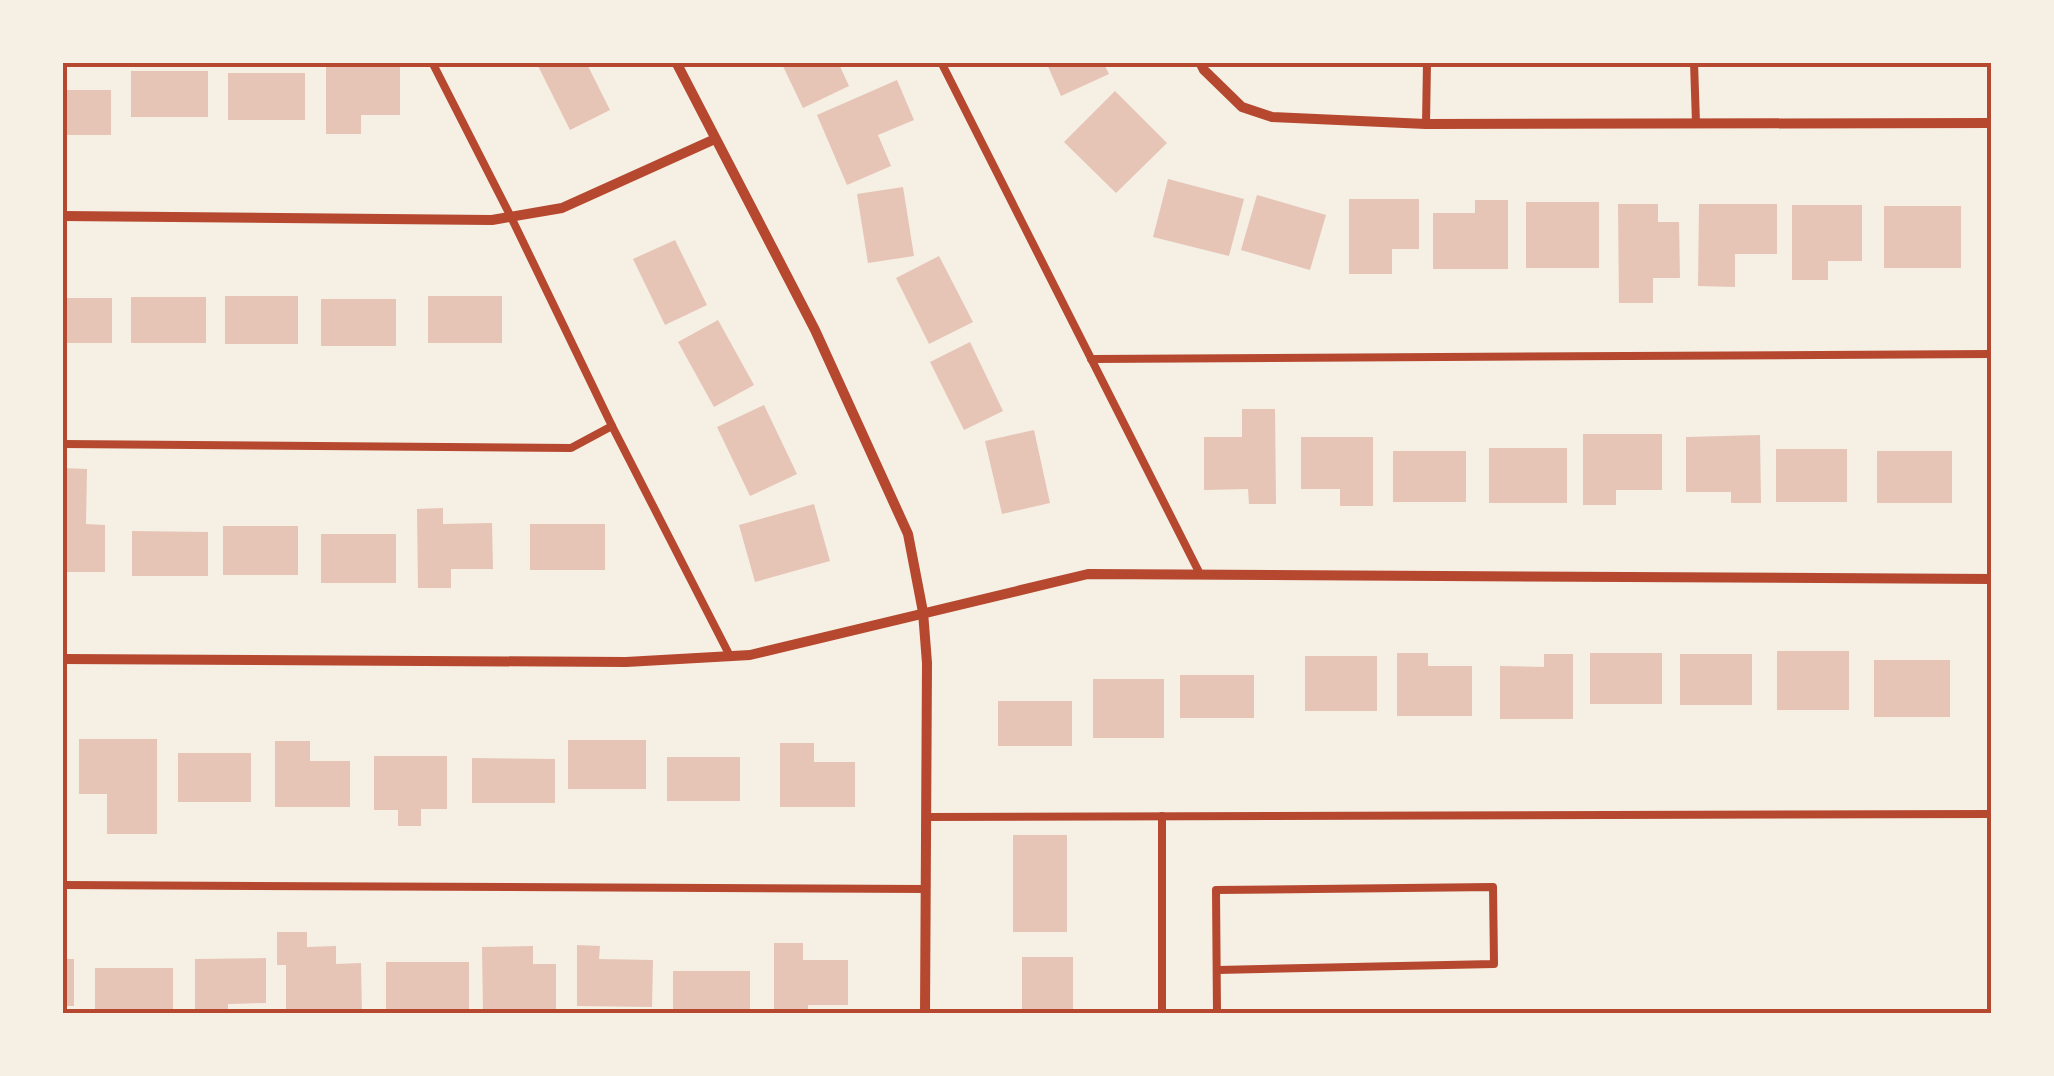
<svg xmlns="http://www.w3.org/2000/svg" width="2054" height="1076" viewBox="0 0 2054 1076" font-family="Raleway,sans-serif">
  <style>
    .building { fill: #e6c5b7 }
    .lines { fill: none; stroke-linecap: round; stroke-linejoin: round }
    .service { stroke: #b5482f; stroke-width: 8 }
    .minor { stroke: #b5482f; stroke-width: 10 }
    .neatline { fill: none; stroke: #b5482f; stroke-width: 4 }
  </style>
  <rect width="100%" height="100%" fill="#f6efe4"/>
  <g class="building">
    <polygon points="326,62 400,62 400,115 361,115 361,134 326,134"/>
    <polygon points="541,62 586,62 610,110 570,130 537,64"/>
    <polygon points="781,62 838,62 849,86 803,108"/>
    <polygon points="1046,62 1103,62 1109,74 1061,96"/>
    <rect x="131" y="71" width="77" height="46"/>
    <rect x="228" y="73" width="77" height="47"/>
    <polygon points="897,80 914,120 878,135 891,166 847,185 817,115"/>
    <rect x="62" y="90" width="49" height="45"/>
    <polygon points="1115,91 1167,143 1116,193 1064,142"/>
    <polygon points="1168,179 1244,199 1229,256 1153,237"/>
    <polygon points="903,187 914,256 868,263 857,194"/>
    <polygon points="1257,195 1326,215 1310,270 1241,250"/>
    <polygon points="1349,199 1419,199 1419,249 1392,249 1392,274 1349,274"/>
    <polygon points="1475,200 1508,200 1508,269 1433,269 1433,213 1475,213"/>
    <rect x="1526" y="202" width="73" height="66"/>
    <polygon points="1618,204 1658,204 1658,222 1679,222 1680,278 1653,278 1653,303 1619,303"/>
    <polygon points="1699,204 1777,204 1777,254 1735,254 1735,287 1698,286"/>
    <polygon points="1792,205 1862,205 1862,261 1828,261 1828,280 1792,280"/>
    <rect x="1884" y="206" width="77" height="62"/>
    <polygon points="675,240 707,305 665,325 633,259"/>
    <polygon points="939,256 973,322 929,344 896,278"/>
    <rect x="225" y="296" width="73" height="48"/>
    <rect x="428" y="296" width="74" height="47"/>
    <rect x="131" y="297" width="75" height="46"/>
    <rect x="62" y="298" width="50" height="45"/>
    <rect x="321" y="299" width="75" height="47"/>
    <polygon points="718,320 754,385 714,407 678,342"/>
    <polygon points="970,342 1003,411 964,430 930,362"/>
    <polygon points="764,405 797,474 750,496 717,427"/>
    <polygon points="1242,409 1275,409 1276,504 1249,504 1248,489 1204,490 1204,437 1242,437"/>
    <polygon points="1034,430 1050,503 1002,514 985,441"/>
    <polygon points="1583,434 1662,434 1662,490 1616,490 1616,505 1583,505"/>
    <polygon points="1760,435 1761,503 1731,503 1731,492 1686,492 1686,437"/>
    <polygon points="1301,437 1373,437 1373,506 1340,506 1340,489 1301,489"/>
    <rect x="1489" y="448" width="78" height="55"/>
    <rect x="1776" y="449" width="71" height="53"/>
    <rect x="1393" y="451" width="73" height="51"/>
    <rect x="1877" y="451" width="75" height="52"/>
    <polygon points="62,468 87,469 86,524 105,525 105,572 62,572"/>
    <polygon points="814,504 830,561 755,582 739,525"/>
    <polygon points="443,508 443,524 492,523 493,569 451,569 451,588 418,588 417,509"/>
    <rect x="530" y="524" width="75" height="46"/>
    <rect x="223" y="526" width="75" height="49"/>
    <polygon points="132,531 208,532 208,576 132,576"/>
    <rect x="321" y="534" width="75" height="49"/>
    <rect x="1777" y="651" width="72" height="59"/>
    <polygon points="1397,653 1428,653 1428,666 1472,666 1472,716 1397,716"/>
    <rect x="1590" y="653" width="72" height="51"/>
    <polygon points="1544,654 1573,654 1573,719 1500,719 1500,666 1544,667"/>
    <rect x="1680" y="654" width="72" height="51"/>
    <rect x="1305" y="656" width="72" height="55"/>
    <rect x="1874" y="660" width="76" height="57"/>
    <rect x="1180" y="675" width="74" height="43"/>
    <rect x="1093" y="679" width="71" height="59"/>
    <rect x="998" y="701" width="74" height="45"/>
    <polygon points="79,739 157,739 157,834 107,834 107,794 79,794"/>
    <rect x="568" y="740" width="78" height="49"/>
    <polygon points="275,741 310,741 310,761 350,761 350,807 275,807"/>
    <polygon points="780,743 814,743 814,762 855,762 855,807 780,807"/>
    <rect x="178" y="753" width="73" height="49"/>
    <polygon points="374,756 447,756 447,809 421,809 421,826 398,826 398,810 374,810"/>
    <rect x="667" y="757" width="73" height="44"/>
    <polygon points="472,758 555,759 555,803 472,803"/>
    <rect x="1013" y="835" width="54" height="97"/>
    <polygon points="277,932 307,932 307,947 336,946 336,964 361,963 362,1014 286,1014 286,965 277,965"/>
    <polygon points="774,943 803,943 803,960 848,960 848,1005 808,1005 808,1014 774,1014"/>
    <polygon points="577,945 600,946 599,959 653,960 652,1007 577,1006"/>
    <polygon points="533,946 533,964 556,964 556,1013 483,1013 482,947"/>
    <rect x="1022" y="957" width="51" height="57"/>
    <polygon points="266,958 266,1003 228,1004 228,1014 195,1014 195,959"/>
    <rect x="62" y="959" width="12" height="47"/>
    <rect x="386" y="962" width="83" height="47"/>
    <rect x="95" y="968" width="78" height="45"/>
    <rect x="673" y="971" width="77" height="43"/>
  </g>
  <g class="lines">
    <g class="service">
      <polyline points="432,62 511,217 612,426 730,656"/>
      <polyline points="941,62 1200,574"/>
      <polyline points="1694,62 1696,123"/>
      <polyline points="1426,124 1427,62"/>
      <polyline points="1091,359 1992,354"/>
      <polyline points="62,444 571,448 612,426"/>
      <polyline points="1162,816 1162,1014"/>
      <polyline points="926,817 1992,814"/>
      <polyline points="62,885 926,889"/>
      <polyline points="1217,1014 1216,890 1493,887 1494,964 1218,970"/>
    </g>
    <g class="minor">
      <polyline points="676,62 815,330 908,534 923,612 927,663 925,1014"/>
      <polyline points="1200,62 1204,70 1242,107 1272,117 1426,124 1992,123"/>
      <polyline points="62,216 492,220 562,208 715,139"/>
      <polyline points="62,659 626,662 750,655 1088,574 1992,579"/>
    </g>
  </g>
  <rect width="2054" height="1076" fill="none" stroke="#f6efe4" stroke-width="130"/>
  <rect x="65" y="65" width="1924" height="946" class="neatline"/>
</svg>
